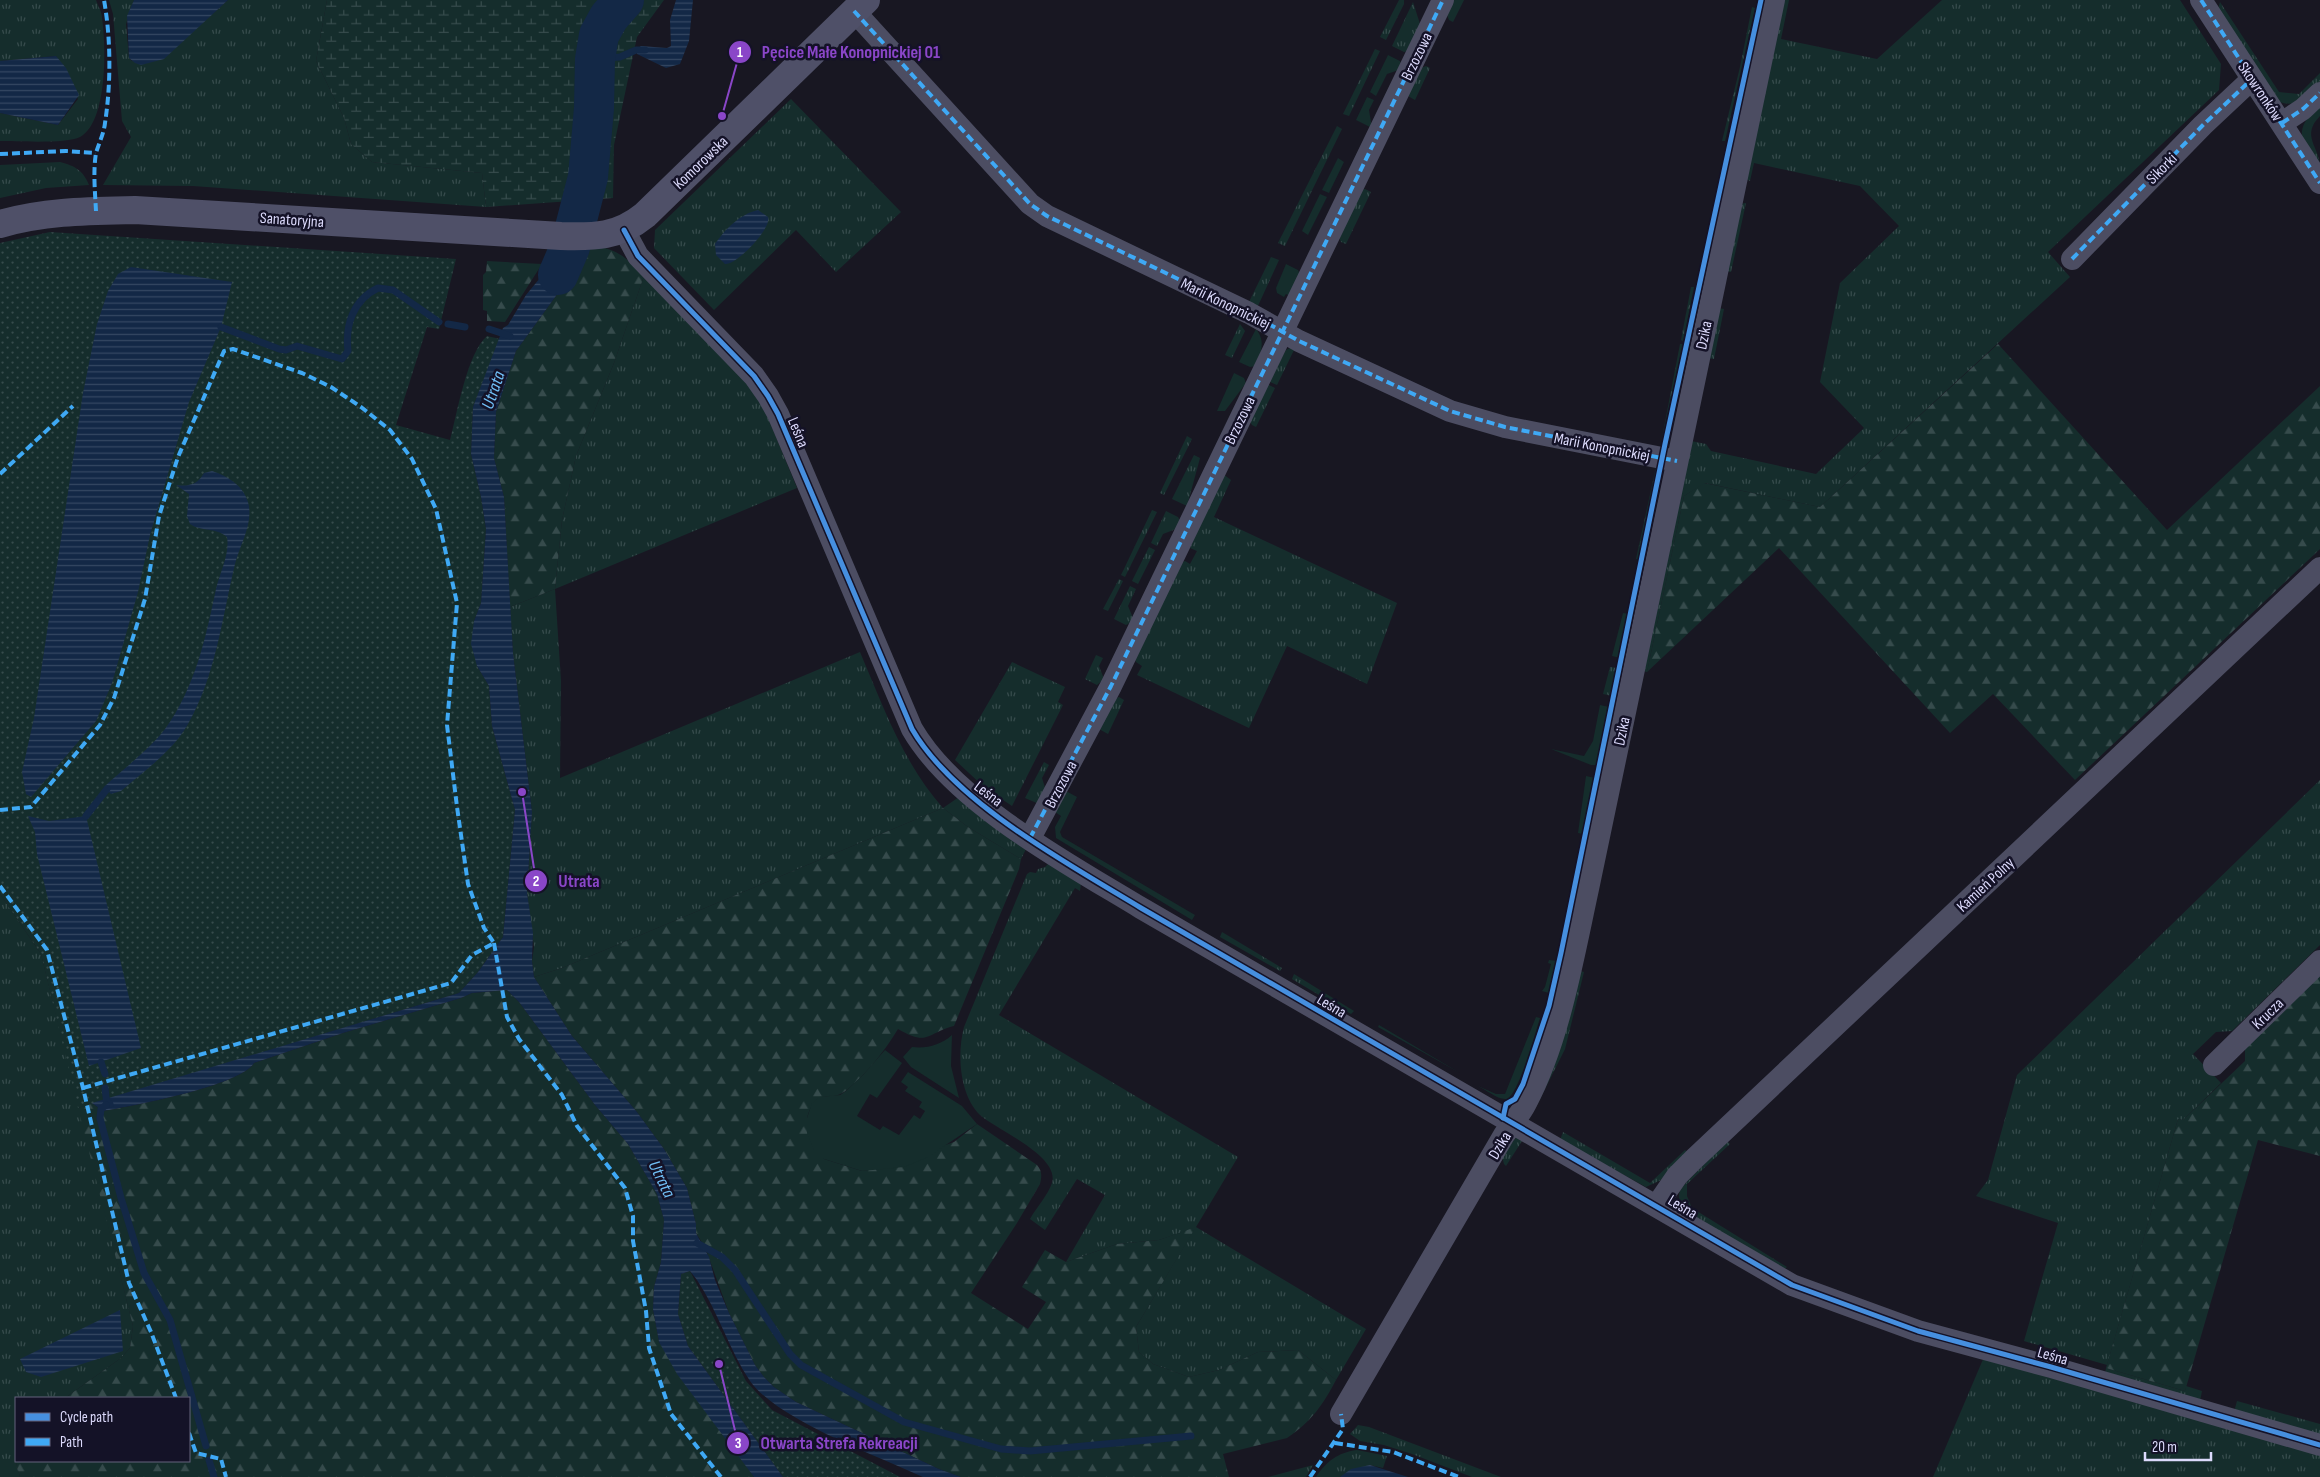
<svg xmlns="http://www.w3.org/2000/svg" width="2320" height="1477" viewBox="0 0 2320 1477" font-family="'Sofia Sans Condensed',sans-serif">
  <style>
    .grass { fill: url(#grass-tufts) }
    .forest { fill: url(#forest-firs) }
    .wetland { fill: url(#wetland-marsh) }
    .park { fill: url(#park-dots) }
    .garden { fill: #152d2c }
    .water { fill: url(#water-rules) }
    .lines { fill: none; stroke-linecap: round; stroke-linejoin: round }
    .stream { stroke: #132846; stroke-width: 7 }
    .river { stroke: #132846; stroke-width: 40 }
    .street { stroke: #4c4d62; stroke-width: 22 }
    .secondary { stroke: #4f5068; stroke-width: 28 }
    .quiet { stroke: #3fa9f5; stroke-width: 4; stroke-dasharray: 8 4; stroke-linecap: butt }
    .cycleway-casing { stroke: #141227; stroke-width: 8 }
    .cycleway { stroke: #468fdf; stroke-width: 5 }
    .labels { text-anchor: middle; stroke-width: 5; stroke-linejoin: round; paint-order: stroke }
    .street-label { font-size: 16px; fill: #dcdafc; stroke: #141227 }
    .water-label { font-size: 18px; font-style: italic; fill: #70bef5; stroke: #141227 }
    .leader { fill: none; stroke: #8a46c8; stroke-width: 2 }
    .callout-dot { fill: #8a46c8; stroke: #141227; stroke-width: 2 }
    .mark-label { font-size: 15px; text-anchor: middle; font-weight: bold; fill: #fff }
    .callout-label { font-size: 18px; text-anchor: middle; font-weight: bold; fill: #8a46c8; stroke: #141227; stroke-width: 5; stroke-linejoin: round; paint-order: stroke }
  </style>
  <defs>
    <pattern id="grass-tufts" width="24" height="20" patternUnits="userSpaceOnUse" patternTransform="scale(1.25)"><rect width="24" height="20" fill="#152d2c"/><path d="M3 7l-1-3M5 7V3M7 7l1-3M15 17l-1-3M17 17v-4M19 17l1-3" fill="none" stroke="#364b4c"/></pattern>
    <pattern id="forest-firs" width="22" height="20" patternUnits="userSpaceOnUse" patternTransform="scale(1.25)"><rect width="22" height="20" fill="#152d2c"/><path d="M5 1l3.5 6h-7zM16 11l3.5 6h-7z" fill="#364b4c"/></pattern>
    <pattern id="wetland-marsh" width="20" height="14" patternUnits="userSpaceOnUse" patternTransform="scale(1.25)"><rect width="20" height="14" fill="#152d2c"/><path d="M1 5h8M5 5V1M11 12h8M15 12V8" fill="none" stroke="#364b4c"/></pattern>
    <pattern id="park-dots" width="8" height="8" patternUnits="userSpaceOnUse" patternTransform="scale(1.25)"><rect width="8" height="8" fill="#152d2c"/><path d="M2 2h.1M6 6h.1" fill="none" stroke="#364b4c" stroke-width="1.8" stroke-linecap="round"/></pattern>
    <pattern id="water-rules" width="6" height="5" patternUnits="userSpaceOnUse" patternTransform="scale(1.25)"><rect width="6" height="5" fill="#132846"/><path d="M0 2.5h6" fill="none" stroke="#354762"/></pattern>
  </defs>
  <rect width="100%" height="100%" fill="#181722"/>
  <g class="grass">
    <path d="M 0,0 L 96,0 C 98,6 102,12 102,18 C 106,46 108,122 80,137 C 67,144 17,141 0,141 L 0,113 L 58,125 L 78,99 L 56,56 L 0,61 Z"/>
    <polygon points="109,0 134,0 126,24 129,58 132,61 191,33 228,0 327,0 316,61 344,118 351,144 372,162 482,173 486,207 193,186 103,185 131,137 122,121 113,14"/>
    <polygon points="1399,0 1404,0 1404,4 1386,40 1380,37"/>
    <polygon points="1454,0 1464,0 1453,22 1449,20 1447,15"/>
    <polygon points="1783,0 1789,0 1781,39 1877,59 1942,0 2180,0 2221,64 2219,90 2048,252 2070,277 1820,507 1705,483 1684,496 1647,672 1643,671 1691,441 1706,444 1711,451 1816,474 1864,428 1820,382 1840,283 1899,226 1860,186 1754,163 1750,181 1744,178"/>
    <polygon points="1413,2 1420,24 1409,51 1404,52 1392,46"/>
    <path d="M 2220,2 L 2279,92 L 2299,94 L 2320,73 L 2320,81 C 2308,93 2298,109 2280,102 L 2218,9 Z"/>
    <polygon points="1752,7 1755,8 1725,141 1722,141 1740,67"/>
    <polygon points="1375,49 1380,51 1349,116 1343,114"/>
    <polygon points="1426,66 1430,68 1415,100 1408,96 1421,68"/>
    <polygon points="791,99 901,212 836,272 796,230 714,310 654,248 655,230"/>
    <path d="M 2320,105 L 2320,116 C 2300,136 2320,147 2320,167 L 2302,136 C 2301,122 2311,115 2320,105 Z"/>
    <polygon points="1337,126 1342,129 1285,246 1278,243"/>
    <path d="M 60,162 C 75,166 83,170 89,185 L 46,188 L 0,198 L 0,165 Z"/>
    <polygon points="1365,189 1371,192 1346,244 1341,242 1339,237 1361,190"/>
    <polygon points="1746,203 1731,272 1725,271 1739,204"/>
    <polygon points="1271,257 1279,260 1257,308 1248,304"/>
    <path d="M 644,276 L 741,376 L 764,408 L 797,488 L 555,589 L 561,681 L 560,778 L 860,652 C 883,706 903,763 943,808 L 959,797 L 1027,847 L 1021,859 L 968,827 L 943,808 L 562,968 L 534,977 L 532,961 L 534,947 L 527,893 L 532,812 L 513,653 L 510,607 L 555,589 L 562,520 L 576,456 L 614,363 Z"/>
    <polygon points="1691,287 1694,287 1683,341 1681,340"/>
    <polygon points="1718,308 1724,309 1714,359 1708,358"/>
    <polygon points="1240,324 1245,331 1232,358 1225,355"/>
    <polygon points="1680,344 1683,344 1661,443"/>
    <polygon points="1290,348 1294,350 1277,385 1268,381 1286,350"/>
    <polygon points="1267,384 1275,388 1256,427 1252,425 1249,420"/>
    <polygon points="1187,436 1192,439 1164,495 1160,493"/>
    <polygon points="1194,455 1200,458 1187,506 1172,499"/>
    <polygon points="1656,467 1658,469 1640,559 1636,559"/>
    <polygon points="1223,474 1231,480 1214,517 1397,603 1367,684 1287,646 1249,728 1137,675 1142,666 1136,662 1134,658 1180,563 1185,561 1190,564 1197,551 1190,548"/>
    <polygon points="1152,510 1157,512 1125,577 1121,575 1123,571"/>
    <polygon points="1166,511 1178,517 1180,521 1176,529 1163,534 1157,546 1151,543"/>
    <polygon points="1149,547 1155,550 1138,584 1132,581"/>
    <polygon points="1119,579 1123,581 1108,611 1103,609"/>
    <polygon points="1130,586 1136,589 1128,606 1133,618 1130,623 1126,625 1114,619"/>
    <polygon points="1096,655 1103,658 1099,666 1104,679 1097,685 1085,679"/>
    <polygon points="1012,662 1065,687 1058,702 1063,705 1012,806 984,787 955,760"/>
    <polygon points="1610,667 1618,668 1612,696 1603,694"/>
    <polygon points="1119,697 1124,700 1108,734 1099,729 1114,699"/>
    <polygon points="1044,762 1049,765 1042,778 1046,791 1039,804 1025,798"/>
    <polygon points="2320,780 2320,945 2232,1031 2216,1032 2193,1054 2221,1083 2183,1120 2178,1119 2107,1365 2024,1341 2058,1223 1976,1196 1988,1180 2017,1075"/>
    <path d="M 1049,863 L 1081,883 L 1080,891 L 1075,888 L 999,1015 L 1238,1157 L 1196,1227 L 1366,1329 L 1336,1380 L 1298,1350 L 1258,1352 L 1219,1370 L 1189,1377 L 1153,1364 L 1139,1352 L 1136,1327 L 1195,1228 L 1159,1240 L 1117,1244 L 1066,1262 L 1105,1195 L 1077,1179 L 1045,1230 L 1030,1219 C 1036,1208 1048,1195 1052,1183 C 1060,1156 997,1130 980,1115 C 959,1094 957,1053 964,1027 L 1027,874 L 1030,872 L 1036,873 L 1038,869 L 1045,867 Z"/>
    <polygon points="0,894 41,954 133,1326 130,1348 121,1358 65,1398 16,1398 15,1459 20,1477 0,1477"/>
    <polygon points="1222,932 1282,968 1280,971 1220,937"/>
    <polygon points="1580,971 1584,972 1565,1049 1536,1107"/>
    <polygon points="1294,974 1354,1011 1351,1014 1292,979"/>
    <polygon points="1563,1132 1650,1183 1685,1150 1688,1153 1661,1180 1646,1187 1560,1140"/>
    <polygon points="1517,1136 1522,1141 1506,1166 1504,1164 1502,1156"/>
    <path d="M 1727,1141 L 1730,1144 L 1687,1184 L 1687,1196 L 1692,1208 L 1787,1267 L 1783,1270 L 1690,1213 C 1681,1206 1676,1199 1681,1188 Z"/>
    <polygon points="1984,1357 2320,1453 2320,1477 1933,1477"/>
    <polygon points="2106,1368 2185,1391 2186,1386 2202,1391 2200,1401 2105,1374"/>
    <polygon points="2237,1401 2320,1424 2320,1436 2234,1412"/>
    <polygon points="1358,1425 1369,1427 1501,1477 1472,1477 1412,1454 1384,1445 1360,1441 1350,1434"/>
    <path d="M 1357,1450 L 1387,1456 L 1383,1468 L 1370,1465 L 1340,1477 L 1316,1477 C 1327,1461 1337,1453 1357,1450 Z"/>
    <polygon points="1313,1465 1306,1477 1268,1477"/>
  </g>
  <g class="forest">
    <path d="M 595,246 C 618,249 629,260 644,276 L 614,363 L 576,456 L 562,520 L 555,589 L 510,607 L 504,497 L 494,458 L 496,412 L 516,351 L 577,267 L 581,247 Z"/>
    <polygon points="487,261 542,264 505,322 487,321 487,311 483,310 483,275 486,272"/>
    <polygon points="1998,344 2167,530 2320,386 2320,549 2075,780 1993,694 1950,733 1779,548 1647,672 1684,496 1704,483 1820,507"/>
    <path d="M 943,808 L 968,827 L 1021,859 L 1019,869 L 954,1026 C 926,1033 929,1047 898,1029 C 884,1052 868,1072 848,1089 C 828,1106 818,1083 807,1118 L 824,1159 L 862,1171 L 881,1168 L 954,1142 L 977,1124 L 1037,1165 C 1042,1171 1042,1176 1040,1184 L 1017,1223 L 971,1293 L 1028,1329 L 1046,1302 L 1022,1287 L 1045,1250 L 1066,1262 L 1117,1244 L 1159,1240 L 1196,1227 L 1136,1327 L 1139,1352 L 1153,1364 L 1189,1377 L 1219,1370 L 1258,1352 L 1298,1350 L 1336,1380 C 1323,1405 1311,1422 1287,1438 L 1223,1454 L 1229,1477 L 961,1477 L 939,1469 L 796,1402 L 774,1387 L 764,1377 L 755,1365 L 729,1313 L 705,1247 L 696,1233 L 696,1224 L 687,1188 L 664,1149 L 637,1112 L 572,1036 L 534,977 L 562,968 Z"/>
    <polygon points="2320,972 2320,1156 2258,1140 2185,1391 2106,1368 2178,1119 2183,1120 2245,1061 2245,1045"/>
    <path d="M 507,990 L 519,1002 L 595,1105 L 628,1144 L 657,1194 L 664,1220 L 661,1262 L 654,1287 L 653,1309 L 659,1342 L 754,1477 L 20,1477 L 15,1459 L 16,1457 L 16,1461 L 189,1461 L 189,1398 L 65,1398 L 121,1358 L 130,1348 L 133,1326 L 78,1108 L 92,1103 L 103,1111 C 132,1106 240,1086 254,1063 L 343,1033 L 461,998 L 472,993 Z"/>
  </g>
  <polygon class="wetland" points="327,0 664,0 637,37 614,145 613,198 486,207 482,173 372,162 351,144 344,118 316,61"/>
  <g class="park">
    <path d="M 50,232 L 456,259 L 439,329 L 427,327 L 396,425 L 450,440 C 457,414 467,353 487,336 L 500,339 L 473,407 L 471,454 L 481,497 L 486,529 L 481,603 L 474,621 L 477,666 L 489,686 L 492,726 L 515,810 L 503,937 L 478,972 L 459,993 L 78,1108 L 41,954 L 0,894 L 0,243 Z"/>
    <polygon points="690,1271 746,1381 772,1410 900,1477 783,1477 688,1346 678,1314 681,1274"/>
  </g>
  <g class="garden">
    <polygon points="1388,55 1400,61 1402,66 1399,70 1387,74 1376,96 1370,92"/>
    <polygon points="1367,97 1374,100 1369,110 1372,128 1356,120"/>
    <polygon points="1338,158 1344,162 1329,193 1322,190"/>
    <polygon points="1320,194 1327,197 1308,235 1302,231"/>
    <polygon points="1286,264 1298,270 1300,275 1290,296 1286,294 1284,297 1277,293 1276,288"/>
    <path d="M 1256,329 C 1266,341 1261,353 1256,366 L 1250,367 L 1239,362 Z"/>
    <polygon points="1234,373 1244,378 1246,383 1225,411 1217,411"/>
    <polygon points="1623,613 1629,614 1620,658 1612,656"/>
    <polygon points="1600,705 1609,707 1597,765 1591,765 1551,749 1584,756 1593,741"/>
    <polygon points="1586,776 1595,778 1583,834 1578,833"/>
    <polygon points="1066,791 1077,797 1060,832 1062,837 1195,915 1192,920 1056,838 1055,827 1061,816 1055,812"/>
    <polygon points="1549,960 1557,961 1549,993 1542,991 1545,987 1551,964 1548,963"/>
    <path d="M 1536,1017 L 1540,1018 C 1536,1031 1518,1097 1506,1099 C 1498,1100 1485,1089 1478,1086 L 1496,1094 L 1505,1094 Z"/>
    <polygon points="1379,1025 1460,1073 1378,1027"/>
    <path d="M 952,1035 L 951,1066 L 959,1098 L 911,1067 L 903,1057 L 912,1047 C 926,1049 941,1045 952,1035 Z"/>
    <polygon points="885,1050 902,1063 877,1098 870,1094 857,1116 880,1130 883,1126 899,1135 914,1115 920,1119 925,1111 919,1107 922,1102 905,1091 908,1087 901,1082 908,1072 962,1106 977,1124 928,1157 904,1167 862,1171 824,1159 814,1150 807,1133 807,1118 812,1103 819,1097 840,1095 846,1091 863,1075"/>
  </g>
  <g class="water">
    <polygon points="134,0 228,0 164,59 141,65 135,63 129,58 127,16"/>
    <polygon points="676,0 693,0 689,41 680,64 666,68 637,54 636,50 641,46 667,48 671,46 670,20"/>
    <polygon points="56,56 66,68 79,95 58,125 0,113 0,61"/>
    <path d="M 758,210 L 768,217 C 772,228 737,265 725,264 L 716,255 L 715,244 C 725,229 740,214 758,210 Z"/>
    <path d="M 559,246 L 581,247 L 577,267 L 516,351 L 496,412 L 494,458 L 504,497 L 513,653 L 532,812 L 527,893 L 533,933 L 532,961 L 534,977 L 572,1036 L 637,1112 L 664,1149 L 687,1188 L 696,1224 L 696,1233 L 709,1257 L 715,1280 L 729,1313 L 755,1365 L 764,1377 L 774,1387 L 796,1402 L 939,1469 L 961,1477 L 923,1477 L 916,1474 C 872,1454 777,1419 750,1381 C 729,1350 718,1311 697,1280 L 690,1271 L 681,1274 L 678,1314 L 688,1346 L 783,1477 L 754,1477 L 677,1374 L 659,1342 L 653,1309 L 654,1287 L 661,1262 L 664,1220 L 657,1194 L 628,1144 L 595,1105 L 519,1002 L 507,990 L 472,993 L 461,998 L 343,1033 L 254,1063 C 240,1086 132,1106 103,1111 L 92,1103 L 459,993 L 478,972 L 503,937 L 515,810 L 492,726 L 489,686 L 477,666 L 471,644 L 474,621 L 481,603 L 486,529 L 481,497 L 471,454 L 473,407 L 503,328 L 508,325 L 526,295 L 554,261 Z"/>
    <polygon points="131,267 232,282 221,327 189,402 150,535 138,592 112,683 96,721 31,797 26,794 22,772 34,718 83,393 97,324 108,291 118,274"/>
    <path d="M 212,471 C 227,476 243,485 248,502 C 254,523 240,544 235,564 C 222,618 216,675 188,724 C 173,751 144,771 121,791 L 111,794 L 104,787 C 121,771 152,747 165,729 C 195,688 206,637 216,589 C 220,572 230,554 227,537 C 216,527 201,532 190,524 L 187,516 L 189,494 L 176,485 C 189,487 198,484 204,473 Z"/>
    <polygon points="28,816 49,821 86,816 141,1048 89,1066 37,854 35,832"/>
    <polygon points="120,1310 123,1351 41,1377 26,1372 20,1359"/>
    <polygon points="1370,1465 1408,1477 1340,1477 1351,1469"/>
  </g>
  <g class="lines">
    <g class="stream">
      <polyline points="595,59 620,57 636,50 645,50"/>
      <polyline points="448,324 465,327"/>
      <path d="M 221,327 L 279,349 L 286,350 L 297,346 L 342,359 L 348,351 C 345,325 353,300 378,288 L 393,290 L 439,322"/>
      <polyline points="489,329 510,336"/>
      <polyline points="86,816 107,789"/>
      <polyline points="101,1062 105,1074"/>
      <polyline points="105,1088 107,1105 110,1104"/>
      <polyline points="106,1105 101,1109 100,1118 121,1198 144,1273 170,1320 206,1446"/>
      <polyline points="697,1243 722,1257 735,1270 790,1354 801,1365 904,1422 1001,1449 1030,1451 1191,1436"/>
      <polyline points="209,1460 214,1477"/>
    </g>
    <polyline class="river" points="558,275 570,247 588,177 594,108 595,59 599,35 609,17 624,0"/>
    <g class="street">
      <polyline points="2201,0 2320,183"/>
      <polyline points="854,11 1030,204 1047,216 1249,313 1299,341 1450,411 1505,427 1677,461"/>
      <polyline points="2282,123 2303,109 2320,93"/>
      <path d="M 624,230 L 638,256 L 754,376 L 768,396 L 778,414 L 912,729 C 955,803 1067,863 1141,908 L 1792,1285 L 1918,1331 L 2051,1367 L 2320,1445"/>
      <polyline points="2072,259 2203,125 2252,79"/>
      <polyline points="1030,838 1111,686 1443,0"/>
      <polyline points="2214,1065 2320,961"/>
      <polyline points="1657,1205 1677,1176 1694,1159 2320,568"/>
      <path d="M 1341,1414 L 1504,1135 C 1511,1125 1520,1115 1526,1103 C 1559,1041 1573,958 1588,889 L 1774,0"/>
    </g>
    <path class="secondary" d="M 0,224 C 45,211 89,211 135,210 L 561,236 C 595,237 618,237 645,215 L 866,0"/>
    <g class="quiet">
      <polyline points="2201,0 2320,183"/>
      <polyline points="854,11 1030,204 1047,216 1249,313 1299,341 1450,411 1505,427 1677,461"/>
      <polyline points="2282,123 2303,109 2320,93"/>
      <polyline points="0,154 66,151 96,153"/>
      <path d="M 96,211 C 95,192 93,171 96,153 C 99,143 104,133 105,123 C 111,84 111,39 104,0"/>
      <polyline points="2072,259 2203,125 2252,79"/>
      <polyline points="0,474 73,406"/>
      <polyline points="0,810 31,807 100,725 114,698 145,599 159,516 178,457 224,351 233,349 302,373 331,387 361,407 390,430 412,459 436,509 457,603 447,725 457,807 468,884 484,928 494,943 472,955 451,983 83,1088"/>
      <polyline points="1030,838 1111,686 1443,0"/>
      <polyline points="0,886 47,950 83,1088 129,1283 151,1332 176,1398"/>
      <polyline points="494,943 507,1017 519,1039 562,1095 577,1126 625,1188 633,1216 633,1241 646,1311 649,1348 671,1414 721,1477"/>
      <polyline points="189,1433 196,1453 221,1459 226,1477"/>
      <polyline points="1335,1443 1393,1452 1459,1477"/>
      <polyline points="1310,1477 1343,1429 1341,1414"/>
    </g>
    <g class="cycleway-casing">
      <g id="cycleway">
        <path d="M 624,230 L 638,256 L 754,376 L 768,396 L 778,414 L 912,729 C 955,803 1067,863 1141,908 L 1792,1285 L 1918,1331 L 2051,1367 L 2320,1445"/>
        <polyline points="1503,1118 1506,1104 1515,1099 1523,1084 1549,1006 1561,953 1665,444 1761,0"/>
      </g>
    </g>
    <use href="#cycleway" class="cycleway"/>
  </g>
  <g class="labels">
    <g class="street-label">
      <text transform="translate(1416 56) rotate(-64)" y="6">Brzozowa</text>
      <text transform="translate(2261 91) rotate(56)" y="6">Skowronków</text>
      <text transform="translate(700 162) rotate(-44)" y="6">Komorowska</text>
      <text transform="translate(2161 168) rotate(-45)" y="6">Sikorki</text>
      <text transform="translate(292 219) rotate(4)" y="6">Sanatoryjna</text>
      <text transform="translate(1226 303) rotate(26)" y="6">Marii Konopnickiej</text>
      <text transform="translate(1703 335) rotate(-78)" y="6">Dzika</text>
      <text transform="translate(1239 420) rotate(-64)" y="6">Brzozowa</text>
      <text transform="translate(799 432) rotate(67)" y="6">Leśna</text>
      <text transform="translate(1602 446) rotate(11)" y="6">Marii Konopnickiej</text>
      <text transform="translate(1621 731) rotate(-78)" y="6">Dzika</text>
      <text transform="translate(1060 784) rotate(-62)" y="6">Brzozowa</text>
      <text transform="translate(989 793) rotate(37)" y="6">Leśna</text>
      <text transform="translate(1985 884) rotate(-43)" y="6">Kamień Polny</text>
      <text transform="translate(1332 1005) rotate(31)" y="6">Leśna</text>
      <text transform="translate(2267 1013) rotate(-44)" y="6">Krucza</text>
      <text transform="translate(1499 1145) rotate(-59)" y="6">Dzika</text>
      <text transform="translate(1683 1206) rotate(31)" y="6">Leśna</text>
      <text transform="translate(2053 1355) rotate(16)" y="6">Leśna</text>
    </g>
    <g class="water-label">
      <text transform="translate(493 390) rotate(-71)" y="6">Utrata</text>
      <text transform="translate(662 1179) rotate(64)" y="6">Utrata</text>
    </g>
  </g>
  <path class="leader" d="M722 116L740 52M522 792L536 881M719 1364L738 1443"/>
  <g class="callout-dot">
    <circle cx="722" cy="116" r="5"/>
    <circle cx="522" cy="792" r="5"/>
    <circle cx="719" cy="1364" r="5"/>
    <circle cx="740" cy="52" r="12"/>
    <circle cx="536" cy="881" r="12"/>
    <circle cx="738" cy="1443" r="12"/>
  </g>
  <g class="mark-label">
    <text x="740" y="57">1</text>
    <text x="536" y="886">2</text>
    <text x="738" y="1448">3</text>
  </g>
  <g class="callout-label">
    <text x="851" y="58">Pęcice Małe Konopnickiej 01</text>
    <text x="579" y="887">Utrata</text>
    <text x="839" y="1449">Otwarta Strefa Rekreacji</text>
  </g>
  <rect x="15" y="1397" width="175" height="65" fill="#141227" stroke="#64627c"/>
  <rect x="25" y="1413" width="25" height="8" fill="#468fdf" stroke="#64627c"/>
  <text x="60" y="1422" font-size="15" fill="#dcdafc">Cycle path</text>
  <rect x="25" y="1438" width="25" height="8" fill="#3fa9f5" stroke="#64627c"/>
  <text x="60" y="1447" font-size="15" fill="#dcdafc">Path</text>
  <path d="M2145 1452v8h66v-8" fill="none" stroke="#dcdafc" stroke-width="2.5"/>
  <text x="2152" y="1452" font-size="15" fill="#dcdafc" stroke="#141227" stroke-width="4" paint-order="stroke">20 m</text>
</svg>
